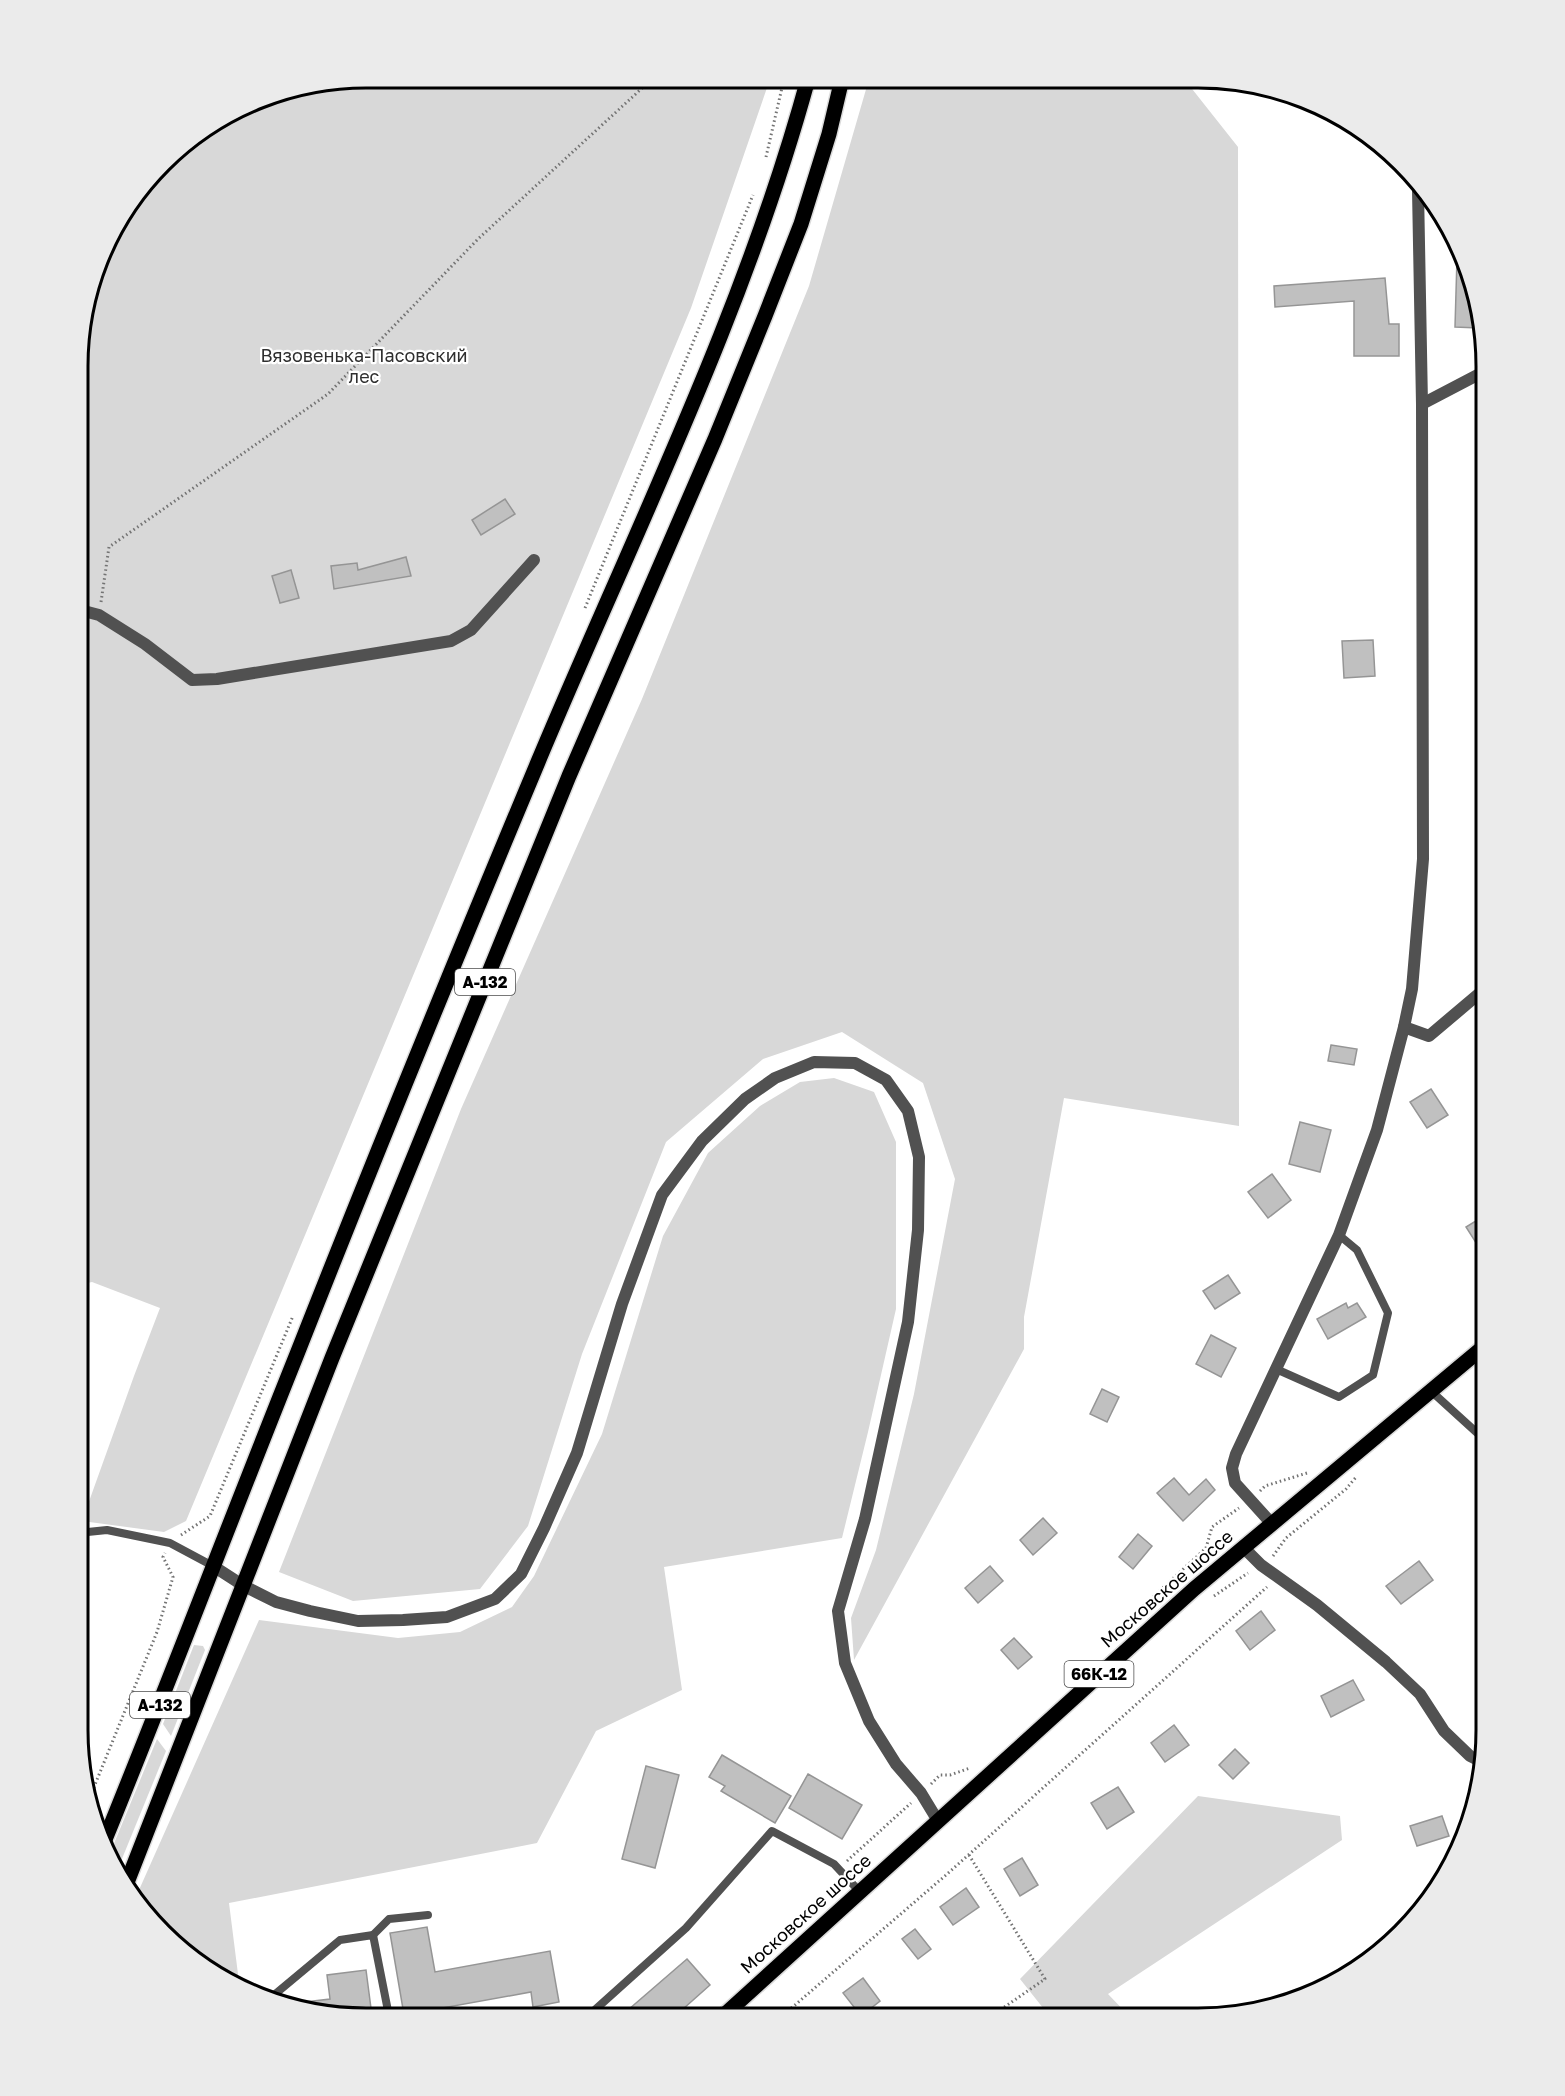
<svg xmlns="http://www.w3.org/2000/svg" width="1565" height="2096" viewBox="0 0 1565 2096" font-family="'Golos Text',sans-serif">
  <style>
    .green { fill: #d8d8d8 }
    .building { fill: #c0c0c0; stroke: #959595; stroke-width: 1.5 }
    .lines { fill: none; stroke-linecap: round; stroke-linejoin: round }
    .primary-casing { stroke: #dbdbdb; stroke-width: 18 }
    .path { stroke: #737373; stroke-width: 3; stroke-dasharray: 1.5 3; stroke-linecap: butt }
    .service { stroke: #515151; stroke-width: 8 }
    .minor { stroke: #515151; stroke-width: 12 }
    .primary { stroke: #000; stroke-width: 15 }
    .labels { text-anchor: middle; stroke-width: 4.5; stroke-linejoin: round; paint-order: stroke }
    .shield { fill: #fff; stroke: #4c4c4c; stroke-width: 1.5 }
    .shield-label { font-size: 16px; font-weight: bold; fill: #000 }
    .park-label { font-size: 18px; fill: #2f2f2f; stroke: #fff }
    .street-label { font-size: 18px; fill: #000; stroke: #fff }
    .rim { fill: none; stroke: #000; stroke-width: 3 }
  </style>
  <rect width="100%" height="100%" fill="#fff"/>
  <g class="green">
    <polygon points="366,78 770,79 691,308 186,1521 164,1532 82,1521 134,1376 160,1308 92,1282 79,1285 81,328 116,222 176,149 273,93"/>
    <polygon points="869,79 1185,80 1238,147 1239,1126 1064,1098 1024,1317 1024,1349 854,1660 851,1618 876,1550 914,1394 955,1179 923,1083 842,1032 763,1059 666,1142 582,1354 528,1526 480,1589 353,1601 279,1572 461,1109 642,699 809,286"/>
    <polygon points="834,1078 874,1092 896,1142 896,1309 868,1432 842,1538 664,1567 682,1690 596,1731 537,1843 229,1903 239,1982 206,1969 150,1920 135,1899 259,1620 398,1638 460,1632 512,1607 534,1576 602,1434 663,1236 708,1153 760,1106 800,1082"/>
    <polygon points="194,1645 203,1646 205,1650 171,1736 163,1724"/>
    <polygon points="157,1739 166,1751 117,1871 108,1858"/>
    <polygon points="1198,1796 1340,1816 1342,1840 1108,1994 1131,2018 1051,2018 1020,1979"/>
  </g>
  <g class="building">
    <polygon points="1462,257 1472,303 1478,328 1455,327 1457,258"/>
    <polygon points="1385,278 1389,324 1399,324 1399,356 1354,356 1354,301 1275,307 1274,286"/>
    <polygon points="505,499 515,514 481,535 472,520"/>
    <polygon points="406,557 411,576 334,589 331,566 357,563 358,570"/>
    <polygon points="291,570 299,598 280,603 272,576"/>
    <polygon points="1373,640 1375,676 1344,678 1342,641"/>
    <polygon points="1331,1045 1357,1049 1354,1065 1328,1061"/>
    <polygon points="1431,1089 1448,1115 1427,1128 1410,1102"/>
    <polygon points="1300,1122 1331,1130 1320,1172 1289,1164"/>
    <polygon points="1272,1174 1291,1200 1268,1218 1248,1192"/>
    <polygon points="1487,1214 1487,1260 1466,1227"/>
    <polygon points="1228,1275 1240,1293 1215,1309 1203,1291"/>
    <polygon points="1346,1303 1348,1308 1357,1303 1366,1317 1328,1339 1317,1319"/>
    <polygon points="1211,1335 1236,1348 1221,1377 1196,1364"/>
    <polygon points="1102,1389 1119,1397 1107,1422 1090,1414"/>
    <polygon points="1174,1478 1189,1495 1206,1479 1215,1490 1183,1521 1157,1493"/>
    <polygon points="1043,1518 1057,1533 1033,1555 1020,1540"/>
    <polygon points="1138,1534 1152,1546 1133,1569 1119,1557"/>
    <polygon points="1419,1561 1433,1580 1401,1604 1386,1586"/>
    <polygon points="990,1566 1003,1581 978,1603 965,1588"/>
    <polygon points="1261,1611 1275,1630 1250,1650 1236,1631"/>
    <polygon points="1014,1638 1032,1657 1018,1669 1001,1650"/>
    <polygon points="1353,1680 1364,1700 1331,1717 1321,1696"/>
    <polygon points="1174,1725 1189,1745 1165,1762 1151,1743"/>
    <polygon points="1235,1749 1249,1763 1233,1779 1219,1765"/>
    <polygon points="722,1755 791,1796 775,1823 721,1791 725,1786 709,1777"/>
    <polygon points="646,1766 679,1775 655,1868 622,1859"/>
    <polygon points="808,1774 862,1805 842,1839 789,1808"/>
    <polygon points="1118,1787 1134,1812 1107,1829 1091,1803"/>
    <polygon points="1442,1816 1449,1836 1417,1846 1410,1826"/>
    <polygon points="1022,1858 1038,1885 1020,1896 1004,1869"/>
    <polygon points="966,1888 979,1907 953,1925 940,1907"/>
    <polygon points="427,1927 435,1972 550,1951 559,2002 533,2007 531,1992 404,2015 390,1933"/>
    <polygon points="915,1929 931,1949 918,1959 902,1939"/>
    <polygon points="687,1959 710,1985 674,2017 621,2016"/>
    <polygon points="366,1970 372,2016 329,2016 296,2003 330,1999 327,1975"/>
    <polygon points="863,1978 880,2001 861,2016 843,1993"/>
  </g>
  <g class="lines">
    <g class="primary-casing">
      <g id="primary">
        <path d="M 104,1842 C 170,1680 232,1516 297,1354 C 375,1156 456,958 538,762 C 632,537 744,314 808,79"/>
        <polyline points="126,1885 332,1358 569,776 715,439 765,316 801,224 829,134 842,79"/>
        <polyline points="722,2017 1194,1589 1487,1344"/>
      </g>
    </g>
    <g class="path">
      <polyline points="766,157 784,79"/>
      <polyline points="101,602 109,547 328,394 478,239 652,79"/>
      <polyline points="585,608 753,195"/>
      <polyline points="1260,1491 1265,1486 1307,1473"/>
      <polyline points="181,1535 210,1516 293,1316"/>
      <polyline points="1273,1556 1286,1538 1346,1489 1357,1476"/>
      <polyline points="1214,1596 1248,1573"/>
      <polyline points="1126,1627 1140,1609 1206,1548 1212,1527 1239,1508"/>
      <polyline points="931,1784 940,1775 950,1775 970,1768"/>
      <polyline points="92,1792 157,1632 173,1577 163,1557 165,1553"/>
      <polyline points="969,1855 1045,1979 990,2017"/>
      <polyline points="847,1861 911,1803"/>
      <polyline points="781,2017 946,1875 1267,1587"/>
    </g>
    <g class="service">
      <polyline points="1276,1369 1339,1397 1373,1375 1388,1313 1357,1250 1339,1235"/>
      <polyline points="1431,1391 1486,1441"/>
      <polyline points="78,1533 107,1530 170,1543 213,1566"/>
      <polyline points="373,1935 389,1919 428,1915"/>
      <polyline points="274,1995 340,1940 373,1935 389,2016"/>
      <polyline points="588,2016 686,1928 772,1831 834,1864 860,1892"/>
    </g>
    <g class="minor">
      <polyline points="1422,404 1487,370"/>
      <polyline points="80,610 99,615 145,644 192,680 217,679 451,641 471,630 534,560"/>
      <polyline points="1404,1027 1429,1036 1481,992 1487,985"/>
      <polyline points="1272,1524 1235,1483 1232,1468 1236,1454 1339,1235 1377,1130 1404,1027 1412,989 1423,859 1422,404 1418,190"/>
      <polyline points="1244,1548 1261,1565 1317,1605 1386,1662 1420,1694 1444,1731 1470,1756 1484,1763"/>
      <polyline points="213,1566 244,1586 276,1602 310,1611 358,1621 403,1620 447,1617 495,1599 521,1574 544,1528 577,1453 622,1304 662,1195 702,1141 745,1099 775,1078 814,1062 855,1063 886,1080 908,1111 919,1157 918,1230 908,1322 865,1519 838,1611 845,1663 869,1721 896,1764 921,1793 938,1821"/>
    </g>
    <use href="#primary" class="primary"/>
  </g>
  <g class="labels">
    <g class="shield">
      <rect x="455" y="969" width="60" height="26" rx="4.5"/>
      <rect x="1064.5" y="1661" width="69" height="26" rx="4.5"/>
      <rect x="130" y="1692" width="60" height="26" rx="4.5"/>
    </g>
    <g class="shield-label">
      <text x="485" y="988">А-132</text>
      <text x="1099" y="1680">66К-12</text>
      <text x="160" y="1711">А-132</text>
    </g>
    <g class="park-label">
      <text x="364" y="362">Вязовенька-Пасовский<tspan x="364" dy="21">лес</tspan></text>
    </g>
    <g class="street-label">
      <text transform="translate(1167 1589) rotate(-41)" y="6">Московское шоссе</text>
      <text transform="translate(806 1914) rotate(-42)" y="6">Московское шоссе</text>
    </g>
  </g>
  <path d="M0 0H1565V2096H0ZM366 88H1198A278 278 0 0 1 1476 366V1730A278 278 0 0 1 1198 2008H366A278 278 0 0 1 88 1730V366A278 278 0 0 1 366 88Z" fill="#ebebeb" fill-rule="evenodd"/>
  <path class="rim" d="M366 88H1198A278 278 0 0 1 1476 366V1730A278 278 0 0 1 1198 2008H366A278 278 0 0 1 88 1730V366A278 278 0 0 1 366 88Z"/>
</svg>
